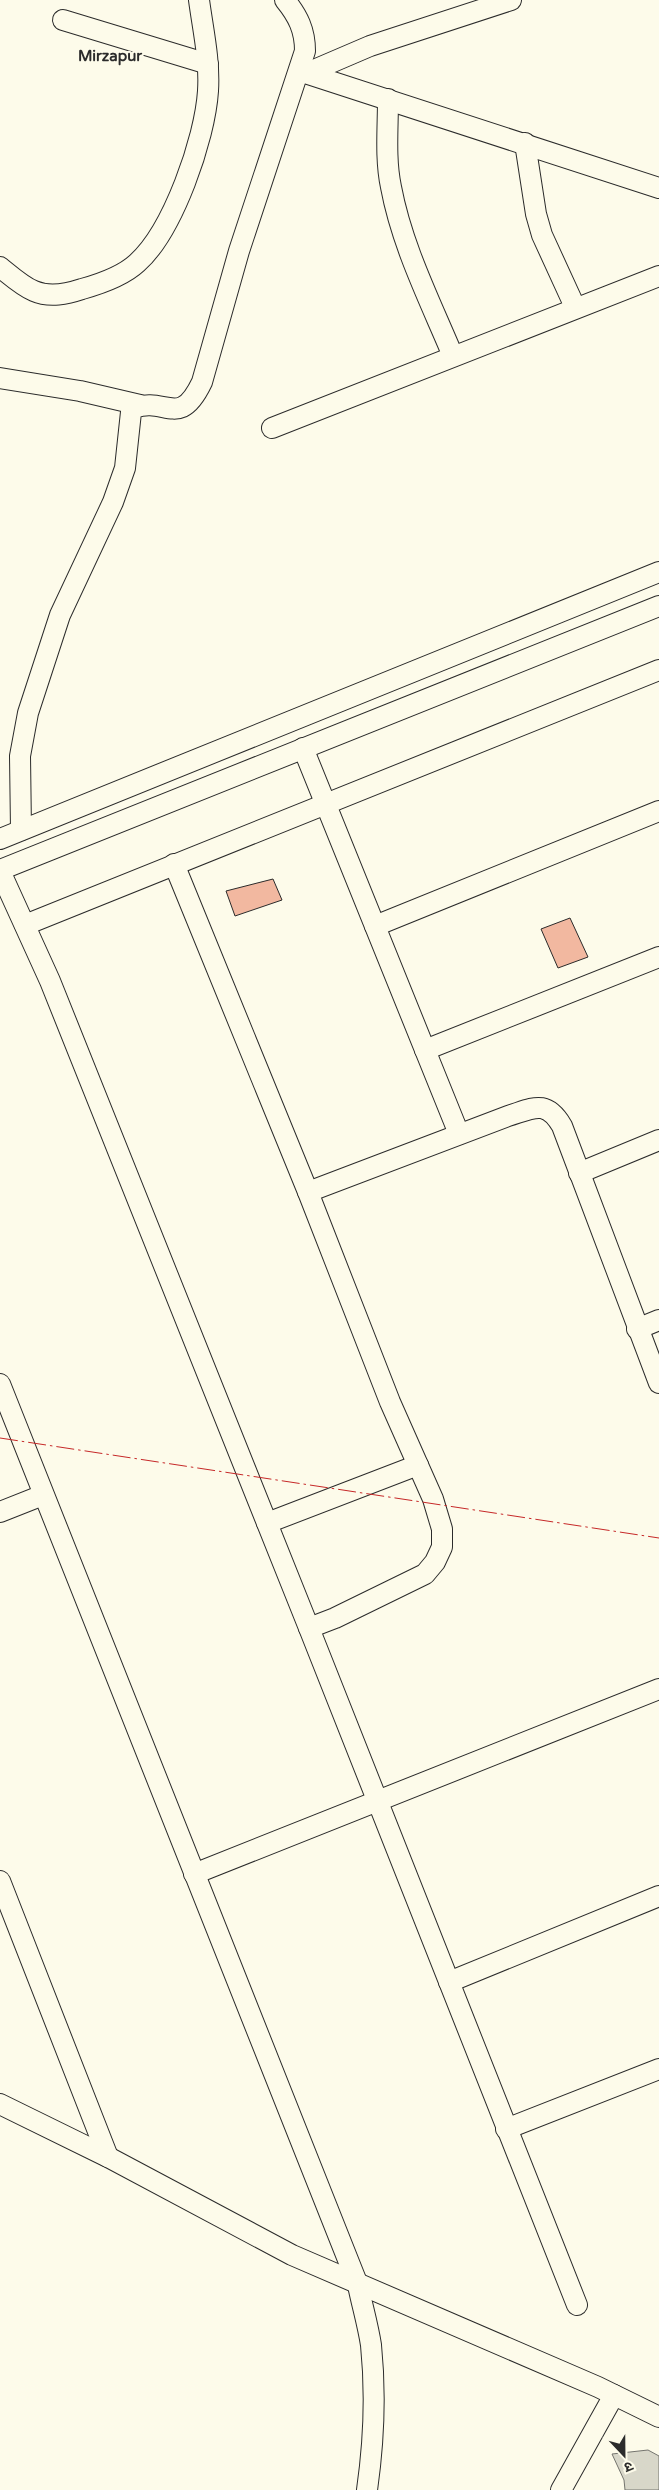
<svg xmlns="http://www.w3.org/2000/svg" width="659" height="2490" viewBox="0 0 659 2490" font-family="'Varela Round','Noto Sans Devanagari',sans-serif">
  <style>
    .water { fill: #d8d7c9; stroke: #74746e }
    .building { fill: #f2b8a0; stroke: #2b2b2b }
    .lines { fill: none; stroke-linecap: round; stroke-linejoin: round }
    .minor-casing { stroke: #2b2b2b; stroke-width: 22 }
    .minor { stroke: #fdfbea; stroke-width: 20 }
    .power { stroke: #c62828; stroke-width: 1; stroke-dasharray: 18 4 2.5 4; stroke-linecap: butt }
    .labels { text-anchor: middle; stroke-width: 4; stroke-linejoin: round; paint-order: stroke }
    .neighbourhood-label { font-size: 15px; font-weight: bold; fill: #2b2b2b; stroke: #fdfbea }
  </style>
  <rect width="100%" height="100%" fill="#fdfbea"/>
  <polygon class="water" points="648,2450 659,2456 659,2490 625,2490 624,2480 612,2454"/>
  <g class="building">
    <polygon points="273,879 282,900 235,916 226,891"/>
    <polygon points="570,918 588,957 558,968 541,929"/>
  </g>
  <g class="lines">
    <g class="minor-casing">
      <g id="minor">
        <polyline points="63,20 208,64"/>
        <polyline points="299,71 659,188"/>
        <polyline points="307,73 370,46 511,0"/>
        <path d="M 388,99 C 388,128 385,159 391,187 C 402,246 430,301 453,356"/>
        <polyline points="525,143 536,214 542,235 575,307"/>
        <path d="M 0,267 C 10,275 22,286 34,291 C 50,298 67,294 82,289 C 100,284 123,276 137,263 C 173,231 205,139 208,91 C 210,60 203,30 199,0"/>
        <polyline points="0,378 80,391 140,405"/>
        <polyline points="272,428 659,276"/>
        <polyline points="303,748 459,1134"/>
        <path d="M 21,830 L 20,756 L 28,713 L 60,615 L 113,502 L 125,468 L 131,412 L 134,408 C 166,396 179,430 202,382 L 239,251 L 305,51 C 305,30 298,16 285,0"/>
        <polyline points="0,839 659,572"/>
        <polyline points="174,864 308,1192 390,1402 433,1499 442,1529 442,1547 435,1562 425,1574 335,1618 309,1628"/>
        <polyline points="0,870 659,606"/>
        <polyline points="0,871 50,981 309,1628 577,2305"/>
        <polyline points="25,925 659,670"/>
        <polyline points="375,926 659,811"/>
        <polyline points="425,1050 659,957"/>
        <polyline points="579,1173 659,1140"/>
        <path d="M 308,1192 L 508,1116 C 534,1108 546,1099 562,1126 L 659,1383"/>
        <polyline points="637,1329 659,1320"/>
        <path d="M 0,1384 L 358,2285 C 362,2305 368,2325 371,2345 C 376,2394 374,2441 367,2490"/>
        <polyline points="0,1512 43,1495"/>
        <polyline points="267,1523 418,1465"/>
        <polyline points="194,1874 659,1689"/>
        <polyline points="0,1881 108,2157"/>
        <polyline points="449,1982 659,1896"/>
        <polyline points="0,2104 108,2157 292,2255 598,2387 659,2417"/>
        <polyline points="506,2129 659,2069"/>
        <polyline points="561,2490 614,2395"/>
      </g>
    </g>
    <use href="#minor" class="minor"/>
    <polyline class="power" points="0,1438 659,1538"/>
  </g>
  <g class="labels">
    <g class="neighbourhood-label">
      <text x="110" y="61">Mirzapur</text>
    </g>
  </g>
  <g transform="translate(624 2455) rotate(158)" stroke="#fdfbea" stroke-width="4" paint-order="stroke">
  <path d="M0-4L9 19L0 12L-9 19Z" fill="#2b2b2b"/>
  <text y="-8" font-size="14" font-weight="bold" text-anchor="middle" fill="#2b2b2b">उ</text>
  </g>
</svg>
